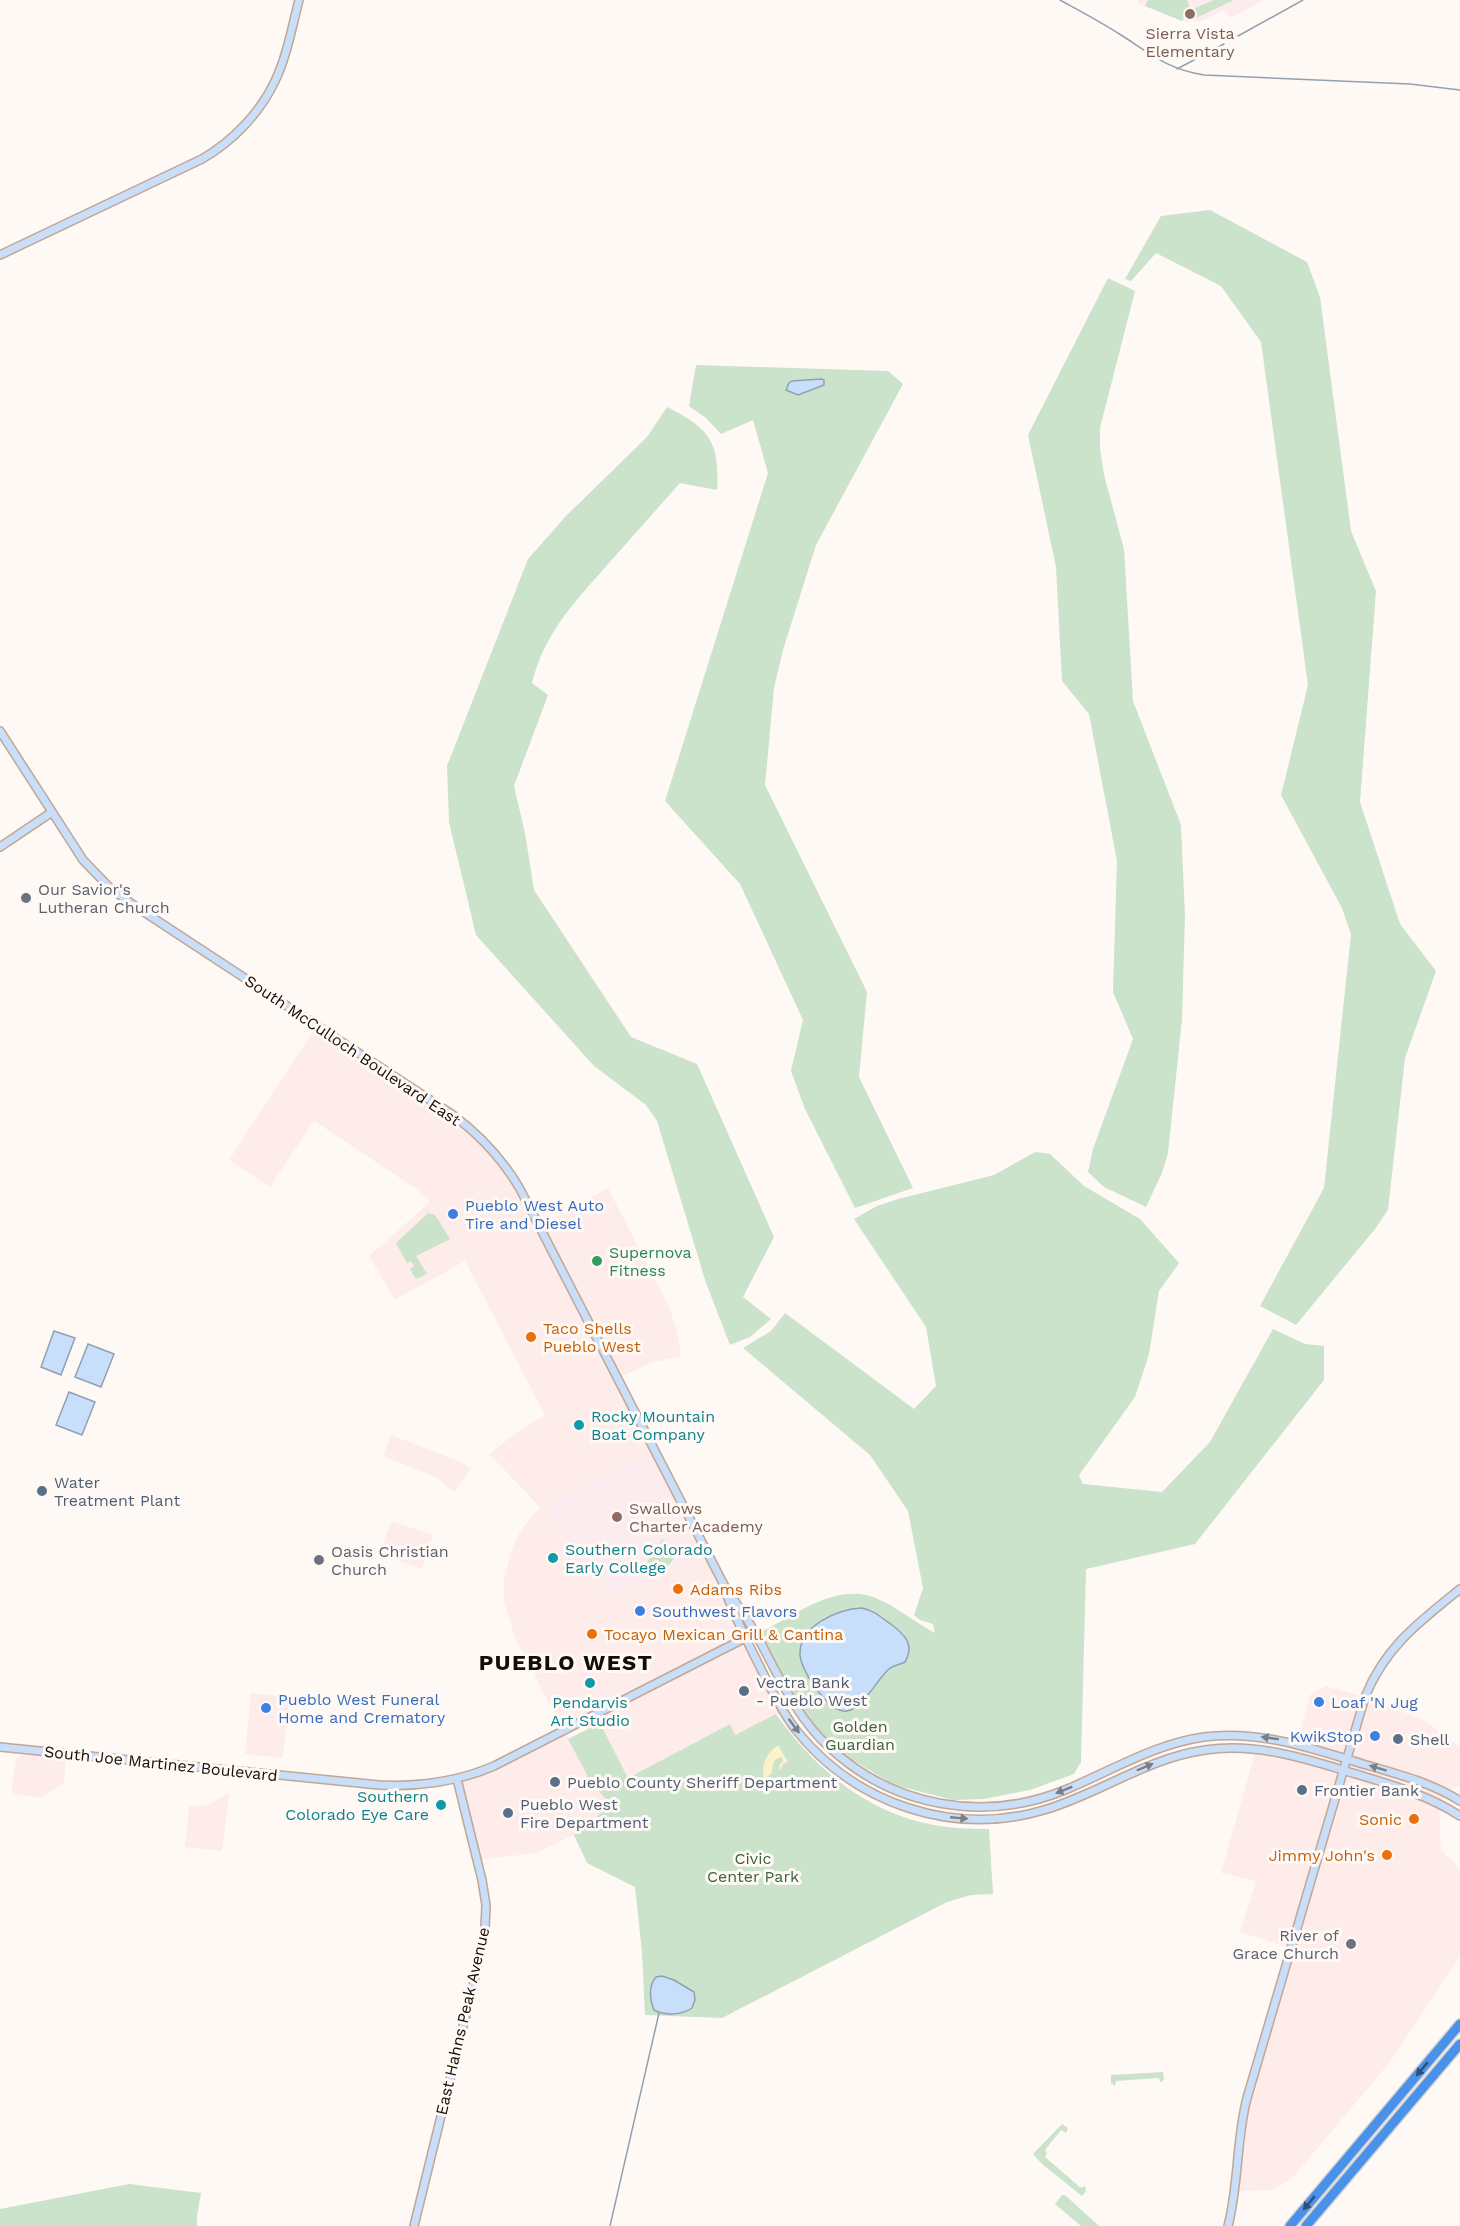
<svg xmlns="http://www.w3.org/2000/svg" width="1460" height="2226" viewBox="0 0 1460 2226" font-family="'Work Sans',sans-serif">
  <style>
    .commercial { fill: #fdecea }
    .education { fill: #fcecef }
    .green { fill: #cbe2cb; fill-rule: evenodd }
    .sand { fill: #fbf1cb }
    .water { fill: #c8dffc; stroke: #92a0b2; stroke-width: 1.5 }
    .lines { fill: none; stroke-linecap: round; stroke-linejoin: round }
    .stream { stroke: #92a0b2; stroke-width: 1.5 }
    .secondary-casing { stroke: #c1a795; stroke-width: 10 }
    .highway-casing { stroke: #d5d3d2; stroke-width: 12 }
    .secondary { stroke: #c9def8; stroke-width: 7 }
    .highway { stroke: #4a92e9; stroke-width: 9 }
    .oneway { fill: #78808c }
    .oneway2 { fill: #304f78 }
    .education-dot { fill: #8d6e63; stroke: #fff9f6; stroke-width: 2 }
    .worship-dot { fill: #6b7280; stroke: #fff9f6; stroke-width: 2 }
    .shop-dot { fill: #3f7fe0; stroke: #fff9f6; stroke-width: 2 }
    .leisure-dot { fill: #2e9e5b; stroke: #fff9f6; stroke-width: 2 }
    .food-dot { fill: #e8710a; stroke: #fff9f6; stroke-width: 2 }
    .culture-dot { fill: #0f9aa8; stroke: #fff9f6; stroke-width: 2 }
    .service-dot { fill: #5c6f8a; stroke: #fff9f6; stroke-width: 2 }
    .labels { text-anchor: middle; stroke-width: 6; stroke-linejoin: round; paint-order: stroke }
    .education-label { font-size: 16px; fill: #785e54; stroke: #fff9f6 }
    .worship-label { font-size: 16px; fill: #5b616d; stroke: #fff9f6; text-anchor: start }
    .street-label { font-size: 16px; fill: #150c07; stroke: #fff9f6 }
    .shop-label { font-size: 16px; fill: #366cbe; stroke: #fff9f6; text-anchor: start }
    .leisure-label { font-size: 16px; fill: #27864d; stroke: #fff9f6; text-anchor: start }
    .food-label { font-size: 16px; fill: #c56008; stroke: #fff9f6; text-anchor: start }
    .culture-label { font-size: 16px; fill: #0d838f; stroke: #fff9f6; text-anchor: start }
    .service-label { font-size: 16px; fill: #4e5e75; stroke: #fff9f6; text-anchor: start }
    .park-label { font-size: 16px; fill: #3b633c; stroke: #fff9f6 }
    .district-label { font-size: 22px; font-weight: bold; letter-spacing: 1.5px; fill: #150c07; stroke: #fff9f6 }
  </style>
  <rect width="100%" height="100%" fill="#fff9f6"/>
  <g class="commercial">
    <polygon points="317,1025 443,1108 496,1155 539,1226 608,1188 669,1307 677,1331 681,1357 653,1362 618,1378 722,1582 784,1711 735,1735 730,1724 628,1778 596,1714 564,1730 591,1782 612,1805 574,1835 536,1853 478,1860 457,1779 477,1773 563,1730 515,1638 504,1600 504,1580 512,1548 521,1530 540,1507 489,1454 517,1432 545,1415 465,1261 395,1300 369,1256 430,1202 416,1189 314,1121 270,1187 229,1160"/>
    <polygon points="391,1435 461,1462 471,1469 454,1492 438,1478 383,1456"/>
    <polygon points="392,1521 433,1535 422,1569 382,1555 385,1538"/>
    <polygon points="1326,1686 1365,1697 1424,1720 1460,1747 1460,1785 1445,1793 1439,1804 1441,1851 1453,1861 1460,1873 1460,1956 1390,2062 1295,2175 1287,2182 1271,2190 1234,2191 1241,2129 1290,1948 1240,1932 1256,1881 1221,1873 1256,1749 1294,1755 1310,1695"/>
    <polygon points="251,1693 289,1697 283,1758 245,1754"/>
    <polygon points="28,1754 66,1756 64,1783 44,1796 36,1797 14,1794 12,1789 15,1764 18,1757"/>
    <polygon points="229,1793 222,1851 185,1847 189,1806 208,1805"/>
  </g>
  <g class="education">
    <polygon points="1138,0 1264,0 1231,18 1224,10 1204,20 1187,22 1137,3"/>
    <polygon points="650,1452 700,1558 614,1596 557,1525 549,1508"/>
  </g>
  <g class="green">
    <polygon points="1148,0 1187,0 1190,8 1183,12 1184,13 1214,0 1234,0 1198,17 1192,18 1184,16 1182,21 1145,6"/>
    <polygon points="1210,210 1307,262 1320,297 1351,531 1376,591 1360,802 1400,924 1436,971 1405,1058 1388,1210 1375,1229 1296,1325 1260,1306 1324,1188 1351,934 1342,908 1281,795 1308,685 1261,342 1221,286 1156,253 1131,281 1125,279 1161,216"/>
    <polygon points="1108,278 1135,291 1100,428 1100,449 1104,475 1124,549 1133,701 1181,825 1185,917 1182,1019 1168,1153 1162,1173 1146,1207 1104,1187 1088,1172 1093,1149 1133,1039 1113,992 1117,861 1089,714 1062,681 1056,567 1028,435"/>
    <polygon points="696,365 888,371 903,384 816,545 783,650 774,688 765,785 867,992 859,1077 913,1188 855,1208 805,1109 791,1071 803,1020 740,884 665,801 768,473 753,420 721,434 706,418 689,406"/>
    <path d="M 667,407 C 709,428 720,441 717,490 L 680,483 C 656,510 632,537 609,563 C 575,602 545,631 532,683 L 548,695 L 514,786 L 525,833 L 534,890 L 631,1037 L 697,1064 L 774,1237 L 743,1297 L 771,1319 L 750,1337 L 730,1345 L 706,1283 L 657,1121 L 646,1105 L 594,1066 L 476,935 L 449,822 L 447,766 L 528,559 L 566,516 L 647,437 Z"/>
    <path d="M 1035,1152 L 1050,1154 L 1084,1186 L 1140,1219 L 1179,1263 L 1159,1291 L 1149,1354 L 1135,1397 L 1079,1475 L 1083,1484 L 1162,1492 L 1210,1442 L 1273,1329 L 1305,1344 L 1324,1346 L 1324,1380 L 1195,1544 L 1086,1569 L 1081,1762 L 1074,1774 L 1030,1790 L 984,1799 L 953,1800 L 894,1785 L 836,1750 L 811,1725 L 793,1699 L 762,1637 L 763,1631 C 796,1614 837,1582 876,1598 C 897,1607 916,1623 935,1633 L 933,1624 L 920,1620 L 914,1615 L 923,1588 L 908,1511 L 870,1455 L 743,1348 L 771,1331 L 785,1313 L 914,1409 L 936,1386 L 926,1327 L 854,1219 L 877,1206 L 898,1199 L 994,1175 ZM 845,1610 L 881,1615 L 904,1635 L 900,1665 L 890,1667 L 857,1705 L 810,1632 L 833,1614 Z"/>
    <polygon points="428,1213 435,1215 450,1239 416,1256 427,1274 416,1279 410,1269 414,1266 411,1261 407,1263 396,1243"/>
    <polygon points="663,1539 676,1555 671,1563 661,1571 647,1562"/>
    <path d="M 776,1714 C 814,1768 867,1813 934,1825 C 952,1828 970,1829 989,1829 L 993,1894 L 971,1895 L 947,1902 L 722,2018 L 645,2015 L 642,1953 L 635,1887 L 587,1863 L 574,1835 L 611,1805 L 591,1782 L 568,1739 L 600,1723 L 628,1778 L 730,1724 L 735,1735 Z"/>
    <polygon points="1163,2072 1164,2079 1161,2083 1159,2078 1116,2081 1115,2086 1111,2083 1111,2075"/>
    <polygon points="1062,2124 1068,2128 1066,2133 1061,2130 1045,2150 1047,2153 1045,2157 1081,2188 1085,2186 1086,2191 1082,2196 1042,2164 1033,2154"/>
    <polygon points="129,2184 201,2193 197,2216 197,2226 0,2226 0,2209"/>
    <polygon points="1062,2195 1065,2195 1099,2226 1081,2226 1055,2204"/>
  </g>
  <path class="sand" d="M 778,1745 L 788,1762 L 783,1764 L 780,1771 L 779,1766 L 783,1760 L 781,1757 C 772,1760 773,1764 772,1773 L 764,1779 C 761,1764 766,1754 778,1745 Z"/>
  <g class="water">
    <polygon points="821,379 824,380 824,385 798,395 786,390 789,383 792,381"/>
    <polygon points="54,1331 75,1338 61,1375 41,1367"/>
    <polygon points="88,1344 114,1354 101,1387 75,1377"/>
    <polygon points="69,1392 95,1402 82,1435 56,1425"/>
    <path d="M 862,1608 C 875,1611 882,1618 892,1625 C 905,1635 915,1645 905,1662 C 900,1665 893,1665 889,1669 C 877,1679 863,1709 847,1711 C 829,1714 799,1669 800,1653 C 800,1625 839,1609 862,1608 Z"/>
    <path d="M 662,1976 L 674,1980 L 694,1992 L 695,2000 L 692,2008 C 682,2015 665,2016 654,2010 C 650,2000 648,1986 656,1977 Z"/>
  </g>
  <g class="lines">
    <g class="stream">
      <path d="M 1060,0 C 1080,11 1101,22 1121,35 C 1151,54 1167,69 1204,75 L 1410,84 L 1460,90"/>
      <polyline points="1238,36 1303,0"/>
      <polyline points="1177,69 1224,44"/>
      <polyline points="610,2226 659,2013"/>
    </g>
    <g class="secondary-casing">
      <g id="secondary">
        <path d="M 0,255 L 202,159 C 233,141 260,113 275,81 C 287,56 292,27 299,0"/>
        <path d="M 0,731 L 83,860 L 111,889 L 141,910 L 453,1115 C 480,1135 503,1160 520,1189 L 724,1585 C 735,1601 746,1617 756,1634 C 778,1674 795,1716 829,1747 C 893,1807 984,1823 1065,1790 C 1111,1771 1154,1744 1204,1737 C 1260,1730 1311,1748 1363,1764 C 1397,1774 1430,1782 1460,1801"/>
        <polyline points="0,847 52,812"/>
        <path d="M 726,1593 C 736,1620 749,1645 762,1671 C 772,1691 782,1712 796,1730 C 855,1804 953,1837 1044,1810 C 1099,1794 1147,1758 1205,1750 C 1257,1742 1306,1759 1356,1774 C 1392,1785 1428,1795 1460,1816"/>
        <path d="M 0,1747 L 379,1785 C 419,1787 457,1782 494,1766 L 755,1633"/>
        <polyline points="414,2226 474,1982 485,1928 486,1905 482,1880 457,1779"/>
        <path d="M 1228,2226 C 1239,2184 1236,2140 1247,2098 L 1365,1697 C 1385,1647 1419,1622 1460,1589"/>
      </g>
    </g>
    <g class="highway-casing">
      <g id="highway">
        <polyline points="1290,2226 1460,2024"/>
        <polyline points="1306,2226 1460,2044"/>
      </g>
    </g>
    <use href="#secondary" class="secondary"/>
    <use href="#highway" class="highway"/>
  </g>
  <defs><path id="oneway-solid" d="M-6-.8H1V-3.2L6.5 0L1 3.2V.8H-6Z" transform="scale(1.5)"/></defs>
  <g class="oneway">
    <use href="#oneway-solid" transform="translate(794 1726) rotate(53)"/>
    <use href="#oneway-solid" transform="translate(1270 1738) rotate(-172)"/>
    <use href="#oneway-solid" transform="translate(1145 1767) rotate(-23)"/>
    <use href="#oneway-solid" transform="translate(1378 1768) rotate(-163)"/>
    <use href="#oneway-solid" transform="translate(1064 1790) rotate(158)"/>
    <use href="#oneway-solid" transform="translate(959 1818) rotate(5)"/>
  </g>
  <g class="oneway2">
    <use href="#oneway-solid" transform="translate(1422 2069) rotate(130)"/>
    <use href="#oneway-solid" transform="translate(1309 2203) rotate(130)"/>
  </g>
  <g class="education-dot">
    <circle cx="1190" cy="14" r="6"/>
    <circle cx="617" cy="1517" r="6"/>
  </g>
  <g class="worship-dot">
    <circle cx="26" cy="898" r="6"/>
    <circle cx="319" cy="1560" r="6"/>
    <circle cx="1351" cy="1944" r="6"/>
  </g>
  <g class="shop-dot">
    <circle cx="453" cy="1214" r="6"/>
    <circle cx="640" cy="1611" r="6"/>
    <circle cx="1319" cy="1702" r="6"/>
    <circle cx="266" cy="1708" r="6"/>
    <circle cx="1375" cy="1736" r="6"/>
  </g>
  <circle class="leisure-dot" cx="597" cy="1261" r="6"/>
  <g class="food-dot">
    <circle cx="531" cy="1337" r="6"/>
    <circle cx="678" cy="1589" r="6"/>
    <circle cx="592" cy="1634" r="6"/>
    <circle cx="1414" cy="1819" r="6"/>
    <circle cx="1387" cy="1855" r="6"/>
  </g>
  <g class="culture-dot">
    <circle cx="579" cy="1425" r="6"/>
    <circle cx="553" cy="1558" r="6"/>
    <circle cx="590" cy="1683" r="6"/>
    <circle cx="441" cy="1805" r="6"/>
  </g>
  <g class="service-dot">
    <circle cx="42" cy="1491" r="6"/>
    <circle cx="744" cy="1691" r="6"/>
    <circle cx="1398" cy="1739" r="6"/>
    <circle cx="555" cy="1782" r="6"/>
    <circle cx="1302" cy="1790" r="6"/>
    <circle cx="508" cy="1813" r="6"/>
  </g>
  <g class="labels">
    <g class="education-label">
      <text x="1190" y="39">Sierra Vista<tspan x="1190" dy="18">Elementary</tspan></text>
      <text x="629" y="1514" text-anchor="start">Swallows<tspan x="629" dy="18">Charter Academy</tspan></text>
    </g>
    <g class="worship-label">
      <text x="38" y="895">Our Savior's<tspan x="38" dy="18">Lutheran Church</tspan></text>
      <text x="331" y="1557">Oasis Christian<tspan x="331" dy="18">Church</tspan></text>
      <text x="1339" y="1941" text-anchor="end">River of<tspan x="1339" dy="18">Grace Church</tspan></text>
    </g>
    <g class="street-label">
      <text transform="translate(353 1050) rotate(34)" y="6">South McCulloch Boulevard East</text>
      <text transform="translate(161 1763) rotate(6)" y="6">South Joe Martinez Boulevard</text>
      <text transform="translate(462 2021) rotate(-77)" y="6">East Hahns Peak Avenue</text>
    </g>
    <g class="shop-label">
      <text x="465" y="1211">Pueblo West Auto<tspan x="465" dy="18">Tire and Diesel</tspan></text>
      <text x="652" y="1617">Southwest Flavors</text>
      <text x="278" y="1705">Pueblo West Funeral<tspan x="278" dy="18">Home and Crematory</tspan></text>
      <text x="1331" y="1708">Loaf 'N Jug</text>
      <text x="1363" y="1742" text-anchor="end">KwikStop</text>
    </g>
    <g class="leisure-label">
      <text x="609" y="1258">Supernova<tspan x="609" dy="18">Fitness</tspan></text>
    </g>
    <g class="food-label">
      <text x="543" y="1334">Taco Shells<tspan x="543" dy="18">Pueblo West</tspan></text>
      <text x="690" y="1595">Adams Ribs</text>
      <text x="604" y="1640">Tocayo Mexican Grill &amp; Cantina</text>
      <text x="1402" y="1825" text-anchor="end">Sonic</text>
      <text x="1375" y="1861" text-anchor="end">Jimmy John's</text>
    </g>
    <g class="culture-label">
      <text x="591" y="1422">Rocky Mountain<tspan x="591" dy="18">Boat Company</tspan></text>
      <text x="565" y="1555">Southern Colorado<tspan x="565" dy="18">Early College</tspan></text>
      <text x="590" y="1708" text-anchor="middle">Pendarvis<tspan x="590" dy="18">Art Studio</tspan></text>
      <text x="429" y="1802" text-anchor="end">Southern<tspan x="429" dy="18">Colorado Eye Care</tspan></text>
    </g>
    <g class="service-label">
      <text x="54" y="1488">Water<tspan x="54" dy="18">Treatment Plant</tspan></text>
      <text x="756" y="1688">Vectra Bank<tspan x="756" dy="18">- Pueblo West</tspan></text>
      <text x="1410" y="1745">Shell</text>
      <text x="567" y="1788">Pueblo County Sheriff Department</text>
      <text x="1314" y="1796">Frontier Bank</text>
      <text x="520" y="1810">Pueblo West<tspan x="520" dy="18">Fire Department</tspan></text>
    </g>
    <g class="park-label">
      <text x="860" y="1732">Golden<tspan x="860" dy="18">Guardian</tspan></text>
      <text x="753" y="1864">Civic<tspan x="753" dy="18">Center Park</tspan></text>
    </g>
    <g class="district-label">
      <text x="566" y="1670">PUEBLO WEST</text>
    </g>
  </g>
</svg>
